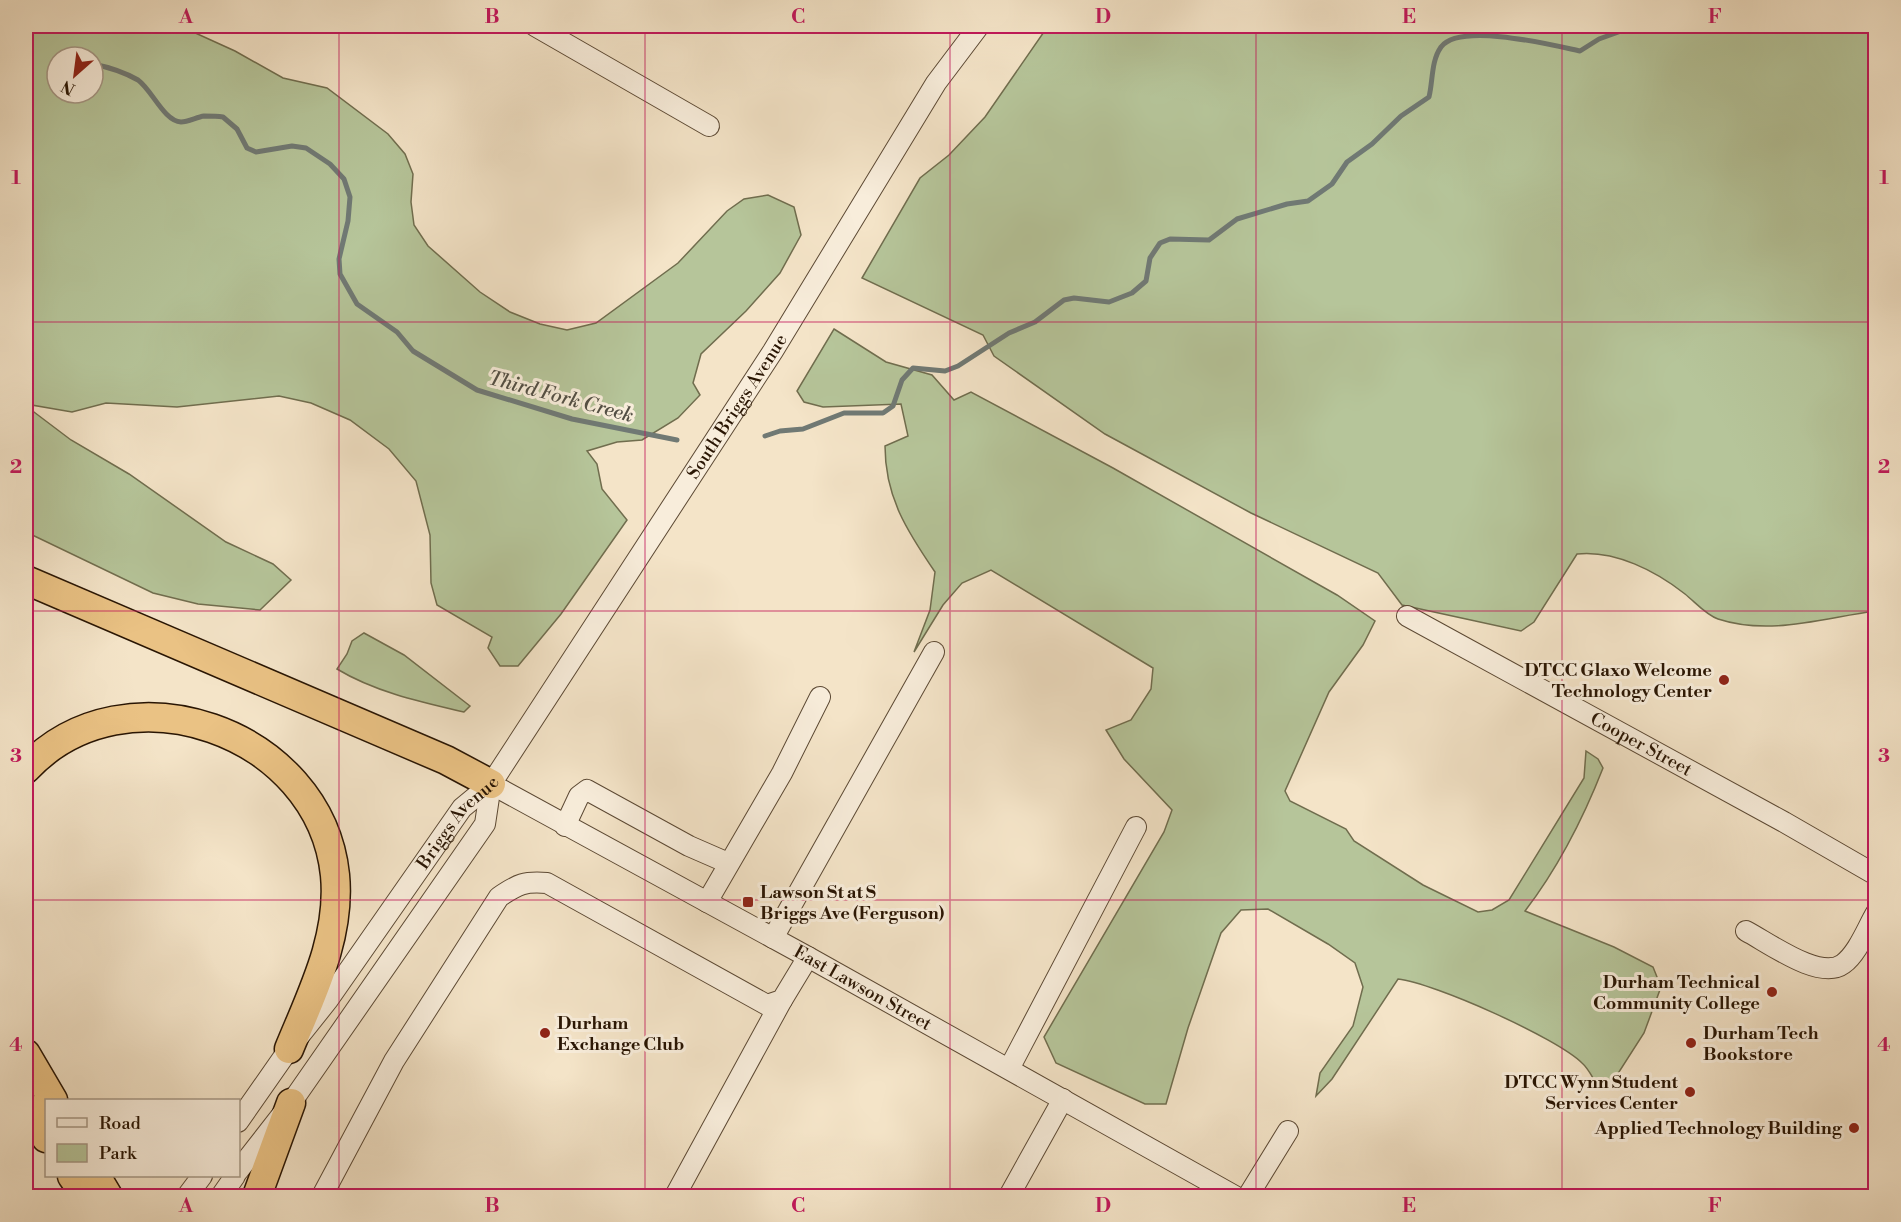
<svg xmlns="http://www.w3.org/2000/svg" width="1901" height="1222" viewBox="0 0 1901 1222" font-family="'Libre Bodoni',serif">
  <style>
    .green { fill: #b6c59a; stroke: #706d4e; stroke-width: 1.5; fill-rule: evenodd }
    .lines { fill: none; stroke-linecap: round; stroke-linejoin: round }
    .stream { stroke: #707974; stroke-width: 5 }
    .minor-casing { stroke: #5c4934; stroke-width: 22 }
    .highway-casing { stroke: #291503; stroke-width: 31 }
    .minor { stroke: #f8eddb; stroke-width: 20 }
    .highway { stroke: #eac284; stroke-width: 28 }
    .grid { fill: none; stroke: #c2185b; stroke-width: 1.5; stroke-opacity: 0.55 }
    .poi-dot { fill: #8f2418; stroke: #f8eddb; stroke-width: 2 }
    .labels { text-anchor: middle; stroke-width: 6; stroke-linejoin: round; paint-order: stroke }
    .street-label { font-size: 18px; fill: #291503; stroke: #f8eddb }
    .poi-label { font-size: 18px; font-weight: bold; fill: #291503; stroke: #f8eddb; text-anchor: end }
    .water-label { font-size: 20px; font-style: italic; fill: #534f45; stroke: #f8eddb }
    .neatline { fill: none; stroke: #c2185b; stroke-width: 2 }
    .grid-label { font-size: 20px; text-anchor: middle; font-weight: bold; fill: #c2185b }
  </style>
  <rect width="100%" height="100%" fill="#f4e4c8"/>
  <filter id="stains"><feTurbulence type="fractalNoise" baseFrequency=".00333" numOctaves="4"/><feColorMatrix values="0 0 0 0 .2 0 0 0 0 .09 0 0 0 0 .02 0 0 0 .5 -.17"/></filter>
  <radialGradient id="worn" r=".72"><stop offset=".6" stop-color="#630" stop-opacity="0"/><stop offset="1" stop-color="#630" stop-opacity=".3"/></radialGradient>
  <g class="green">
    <path d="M 26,26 L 180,26 L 235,51 L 283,78 L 327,88 L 388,134 L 405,154 L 413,174 L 411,202 L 414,225 L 428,246 L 480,292 L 510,312 L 540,324 L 567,330 L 596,323 L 678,263 L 727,211 L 744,199 L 768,195 L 794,207 L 801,235 L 780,273 L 746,311 L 701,354 L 693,383 L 700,395 L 678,418 L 642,440 L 617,442 L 587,451 L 597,464 L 602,489 L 627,520 L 561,614 L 518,666 L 500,666 L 488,648 L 492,637 L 437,605 L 431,583 L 430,535 L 416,481 L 389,449 L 350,420 L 311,403 L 279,396 L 177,407 L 106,403 L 72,412 L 26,404 ZM 57,57 L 93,57 L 93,93 L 57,93 Z"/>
    <path d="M 1048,26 L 1875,26 L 1875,611 C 1823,618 1770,636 1718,619 C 1706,615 1695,602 1685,594 C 1656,571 1615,550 1577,554 L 1534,622 L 1521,631 L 1402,605 L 1378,573 L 1251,513 L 1105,434 L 994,356 L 983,335 L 862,278 L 920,178 L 949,155 L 985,117 Z"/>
    <path d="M 834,329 L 886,362 L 932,375 L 954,400 L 971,392 L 1113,468 L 1337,595 L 1375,621 L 1363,645 L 1329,692 L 1285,791 L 1290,801 L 1346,829 L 1354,841 L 1423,885 L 1478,912 L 1492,910 L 1509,900 L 1584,778 L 1586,751 L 1598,759 L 1603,768 C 1583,819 1558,868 1525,911 L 1614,947 L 1653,967 L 1661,987 L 1644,1033 L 1610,1086 L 1598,1086 C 1593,1079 1589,1069 1582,1063 C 1557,1038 1434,983 1398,979 L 1332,1079 L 1316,1096 L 1320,1073 L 1353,1026 L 1363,987 L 1355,963 L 1328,944 L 1268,909 L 1241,910 L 1221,933 L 1188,1028 L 1166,1104 L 1145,1104 L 1056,1063 L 1044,1037 L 1164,832 L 1172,810 L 1124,759 L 1106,730 L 1131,720 L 1151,689 L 1153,668 L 991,570 L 962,583 L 943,605 L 914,652 L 930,610 L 935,572 C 907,531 885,497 885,446 L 908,436 L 901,404 L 823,407 L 804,402 L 797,391 Z"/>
    <polygon points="26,406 71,440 129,474 226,542 273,564 291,580 260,610 198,604 153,593 26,532"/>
    <path d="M 364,633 L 404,655 L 470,706 L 464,712 C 421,702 375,692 337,669 L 347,654 L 352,641 Z"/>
  </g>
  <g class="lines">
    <g class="stream">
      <path d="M 93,64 C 108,67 124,72 138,80 C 152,90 164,121 181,122 C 188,122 197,117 204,116 C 210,116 217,116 223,117 L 237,129 L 247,148 L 256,152 L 292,146 L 306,148 L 330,164 L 344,179 L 350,197 L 348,221 L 339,259 L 340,274 L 357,304 L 397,332 L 413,351 L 477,390 L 572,419 L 677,440"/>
      <path d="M 765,436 L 780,431 L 803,429 L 844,413 L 883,413 L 893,406 L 902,380 L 913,368 L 945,371 L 958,366 L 1009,333 L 1035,322 L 1064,300 L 1074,298 L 1109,302 L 1132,293 L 1146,281 L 1150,258 L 1160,243 L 1170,239 L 1209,240 L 1237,219 L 1287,204 L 1308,201 L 1332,184 L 1347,162 L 1372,144 L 1401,116 L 1429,97 C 1433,81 1431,61 1441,47 C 1460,22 1552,45 1580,51 L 1599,39 L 1635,26"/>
    </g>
    <g class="minor-casing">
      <g id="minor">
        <polyline points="535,26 709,126"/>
        <path id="s1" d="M 1407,616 L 1784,822 L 1876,875"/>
        <path id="s2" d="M 491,784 L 808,957 L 1235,1196"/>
        <polyline points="565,826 579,796 587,790 689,846 728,863"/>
        <polyline points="707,902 782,773 820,697"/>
        <path d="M 1746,931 C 1769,943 1820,981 1843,964 C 1858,953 1867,928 1876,913"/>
        <polyline points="773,938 934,652"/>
        <polyline points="1009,1069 1136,827"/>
        <path id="s3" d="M 238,1122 L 289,1049 L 328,1000 L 462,808 L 491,784 L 773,351 L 936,83 L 979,26"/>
        <polyline points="238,1171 291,1103 485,824 491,784"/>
        <polyline points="187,1196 202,1176"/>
        <polyline points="221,1196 235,1176"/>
        <path d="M 322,1196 L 394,1061 L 499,897 C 518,884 525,881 547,883 L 767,1005 L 782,1000 L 808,957"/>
        <polyline points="675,1196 782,1000"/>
        <polyline points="1009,1196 1063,1099"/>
        <polyline points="1248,1196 1288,1131"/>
      </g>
    </g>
    <g class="highway-casing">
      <g id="highway">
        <polyline points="26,580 446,760 491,784"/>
        <path d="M 26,769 C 125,663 320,731 335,875 C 341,937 312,993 289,1049"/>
        <polyline points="26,1054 53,1100"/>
        <polyline points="26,1107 46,1138"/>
        <polyline points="72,1176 86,1196"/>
        <polyline points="96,1176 108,1196"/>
        <polyline points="257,1196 291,1103"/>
      </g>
    </g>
    <use href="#minor" class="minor"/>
    <use href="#highway" class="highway"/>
  </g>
  <path class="grid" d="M 339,26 L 339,1196M 645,26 L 645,1196M 950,26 L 950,1196M 1256,26 L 1256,1196M 1562,26 L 1562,1196M 26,322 L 1876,322M 26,611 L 1876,611M 26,900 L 1876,900"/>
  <g class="poi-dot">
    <circle cx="1724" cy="680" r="6"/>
    <rect x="742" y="896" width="12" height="12" rx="3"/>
    <circle cx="1772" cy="992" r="6"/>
    <circle cx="545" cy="1033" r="6"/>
    <circle cx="1691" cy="1043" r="6"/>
    <circle cx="1690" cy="1092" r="6"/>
    <circle cx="1854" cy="1128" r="6"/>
  </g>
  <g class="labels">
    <g class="street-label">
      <text dy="6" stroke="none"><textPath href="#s3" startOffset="874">South Briggs Avenue</textPath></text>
      <text dy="6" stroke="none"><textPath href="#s1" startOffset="267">Cooper Street</textPath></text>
      <text dy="6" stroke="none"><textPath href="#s3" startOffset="372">Briggs Avenue</textPath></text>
      <text dy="6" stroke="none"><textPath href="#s2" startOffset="424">East Lawson Street</textPath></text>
    </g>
    <g class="poi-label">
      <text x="1712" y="676">DTCC Glaxo Welcome<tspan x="1712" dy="21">Technology Center</tspan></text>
      <text x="760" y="898" text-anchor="start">Lawson St at S<tspan x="760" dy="21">Briggs Ave (Ferguson)</tspan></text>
      <text x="1760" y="988">Durham Technical<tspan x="1760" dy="21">Community College</tspan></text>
      <text x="557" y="1029" text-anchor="start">Durham<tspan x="557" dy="21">Exchange Club</tspan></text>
      <text x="1703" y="1039" text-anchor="start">Durham Tech<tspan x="1703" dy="21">Bookstore</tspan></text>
      <text x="1678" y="1088">DTCC Wynn Student<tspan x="1678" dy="21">Services Center</tspan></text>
      <text x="1842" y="1134">Applied Technology Building</text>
    </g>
    <g class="water-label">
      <text transform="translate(561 396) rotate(15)" y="7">Third Fork Creek</text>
    </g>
  </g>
  <rect width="1901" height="1222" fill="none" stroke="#f4e4c8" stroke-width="66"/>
  <rect x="45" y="1099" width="195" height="78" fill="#f8eddb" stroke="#a59785" stroke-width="1.5"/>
  <rect x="57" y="1118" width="30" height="9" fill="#f8eddb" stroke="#a59785" stroke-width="1.5"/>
  <text x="99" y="1129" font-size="18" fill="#291503">Road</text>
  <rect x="57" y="1144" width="30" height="18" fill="#b6c59a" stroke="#a59785" stroke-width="1.5"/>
  <text x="99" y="1159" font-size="18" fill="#291503">Park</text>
  <g transform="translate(75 75) rotate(208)"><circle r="28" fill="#f8eddb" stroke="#a59785" stroke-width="1.5"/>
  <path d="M0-4.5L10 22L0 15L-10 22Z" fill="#8f2418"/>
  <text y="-9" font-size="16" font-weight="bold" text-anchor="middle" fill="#291503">N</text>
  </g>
  <rect x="33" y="33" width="1835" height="1156" class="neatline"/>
  <g class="grid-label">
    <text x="186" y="23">A</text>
    <text x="492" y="23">B</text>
    <text x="798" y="23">C</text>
    <text x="1103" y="23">D</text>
    <text x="1409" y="23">E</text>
    <text x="1715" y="23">F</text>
    <text x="16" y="184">1</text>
    <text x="1884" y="184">1</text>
    <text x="16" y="473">2</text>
    <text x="1884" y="473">2</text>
    <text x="16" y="762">3</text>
    <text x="1884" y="762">3</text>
    <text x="16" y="1051">4</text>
    <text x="1884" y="1051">4</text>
    <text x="186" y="1212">A</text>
    <text x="492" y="1212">B</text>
    <text x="798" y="1212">C</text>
    <text x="1103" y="1212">D</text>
    <text x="1409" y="1212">E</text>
    <text x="1715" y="1212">F</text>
  </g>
  <rect width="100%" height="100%" filter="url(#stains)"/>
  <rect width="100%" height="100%" fill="url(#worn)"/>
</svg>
